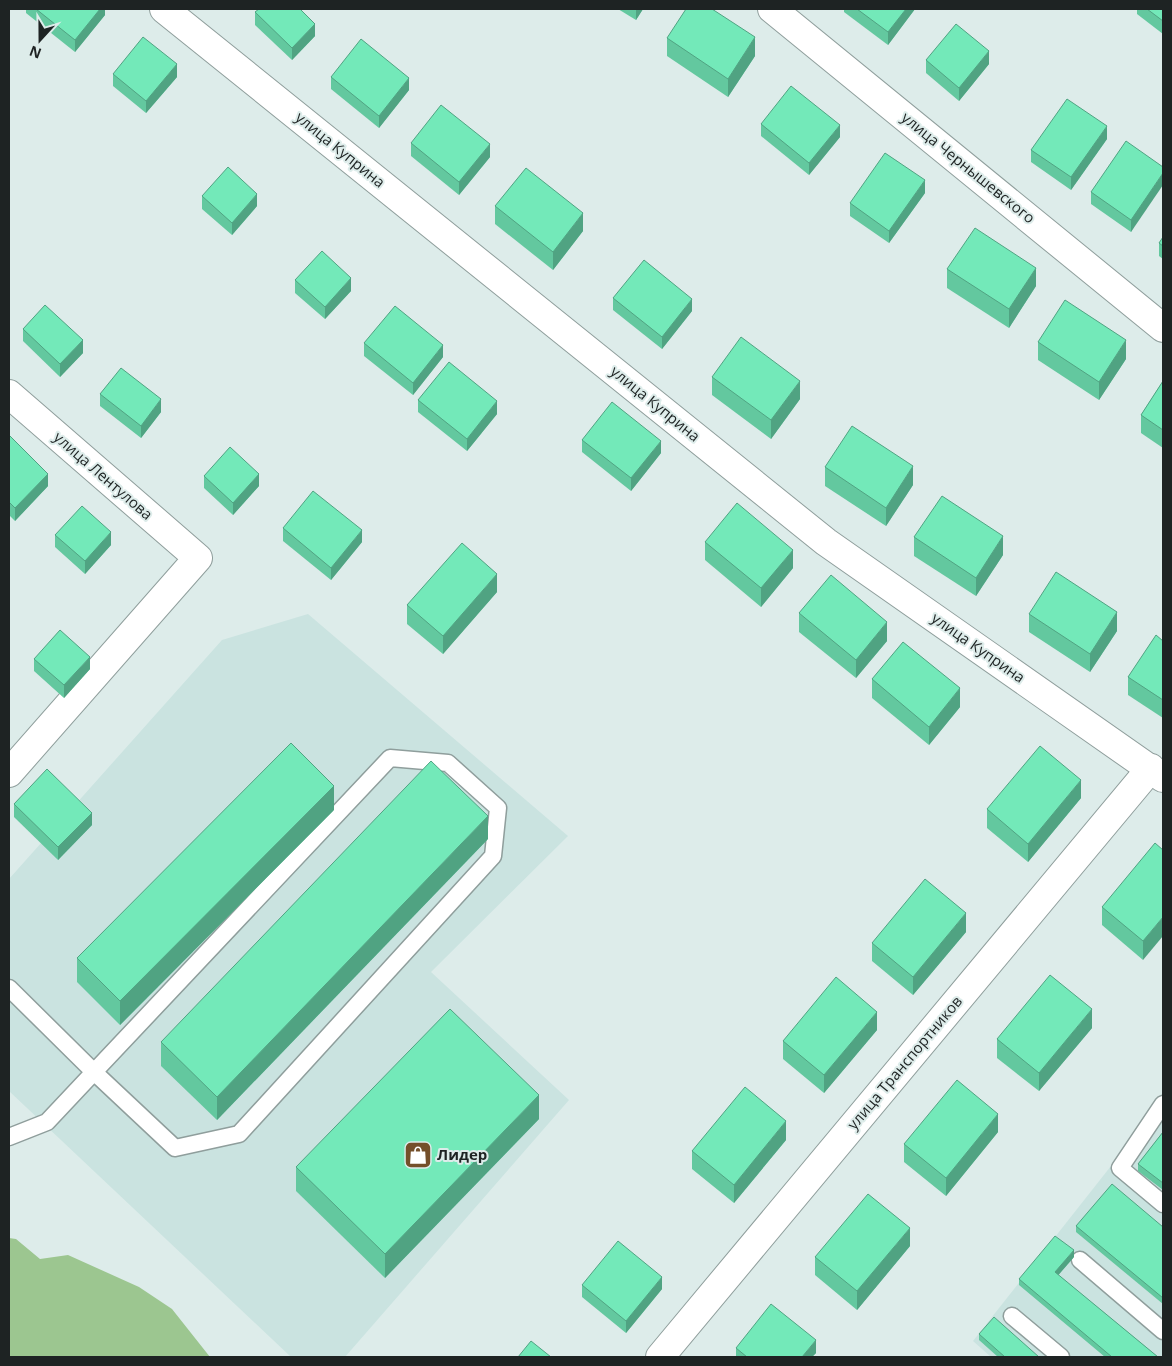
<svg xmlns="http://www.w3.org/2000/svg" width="1172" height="1366" viewBox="0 0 1172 1366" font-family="'Open Sans',sans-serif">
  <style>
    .built { fill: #cae3e0 }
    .green { fill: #9cc690 }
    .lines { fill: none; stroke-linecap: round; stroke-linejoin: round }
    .service-casing { stroke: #8f9e9c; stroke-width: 19 }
    .minor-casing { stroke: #8f9e9c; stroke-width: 30 }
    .service { stroke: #fff; stroke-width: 16 }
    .minor { stroke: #fff; stroke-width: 28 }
    .wall { fill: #63c89f }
    .shaded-wall { fill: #50a382 }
    .building { fill: #73e9b9; stroke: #50a382 }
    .labels { text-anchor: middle; stroke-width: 4; stroke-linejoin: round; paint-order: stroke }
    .street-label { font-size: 15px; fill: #1e2323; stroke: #ddecea }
    .poi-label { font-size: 15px; font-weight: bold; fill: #1e2323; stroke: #ddecea; text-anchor: start }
  </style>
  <rect width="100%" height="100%" fill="#ddecea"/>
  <g class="built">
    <polygon points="308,614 568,836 431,972 569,1100 345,1357 291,1357 9,1091 9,879 222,640"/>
    <polygon points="1163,1100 1163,1357 991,1357 973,1341"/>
  </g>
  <polygon class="green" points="9,1238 16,1239 40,1259 68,1255 139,1287 172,1309 210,1357 9,1357"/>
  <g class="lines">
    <g class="service-casing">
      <g id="service">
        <polyline points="9,988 94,1072 175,1148 239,1134 493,856 498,808 448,763 390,758 94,1072 47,1122 9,1137"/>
        <polyline points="1163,1104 1120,1168 1163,1204"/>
        <polyline points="1080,1260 1163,1331"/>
        <polyline points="1012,1316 1061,1357"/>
      </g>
    </g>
    <g class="minor-casing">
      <g id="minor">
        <polyline points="164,9 826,542 1163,778"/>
        <polyline points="772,9 1163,328"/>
        <polyline points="9,394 198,558 9,773"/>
        <polyline points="660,1357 1151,768"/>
      </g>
    </g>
    <use href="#service" class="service"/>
    <use href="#minor" class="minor"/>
  </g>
  <g class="wall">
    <polygon points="26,9 105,9 105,15 75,52 26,13"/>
    <polygon points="618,9 643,9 636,20"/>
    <polygon points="844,9 915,9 888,45 844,12"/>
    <polygon points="1137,9 1163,9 1163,34 1137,14"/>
    <polygon points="255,12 315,36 292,60 255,25"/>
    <polygon points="667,38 755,56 728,97 667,56"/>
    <polygon points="926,60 989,64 959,101 926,73"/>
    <polygon points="113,74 177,77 146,113 113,86"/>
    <polygon points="331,77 409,90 379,128 331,89"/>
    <polygon points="761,124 840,137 809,175 761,136"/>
    <polygon points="1107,139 1071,190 1031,162 1031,150"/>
    <polygon points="411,143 490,157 459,195 411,156"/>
    <polygon points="1163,167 1131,232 1091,204 1091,192"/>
    <polygon points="925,193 889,243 850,216 850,203"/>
    <polygon points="202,196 257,206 232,235 202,209"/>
    <polygon points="495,206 583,231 553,270 495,224"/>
    <polygon points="1163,237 1163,259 1159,256 1159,243"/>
    <polygon points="947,269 1036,286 1009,328 947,288"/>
    <polygon points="295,280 351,291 325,319 295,293"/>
    <polygon points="613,298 692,311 662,349 613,310"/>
    <polygon points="23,329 83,353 60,377 23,341"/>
    <polygon points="1038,342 1126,359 1099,400 1038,360"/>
    <polygon points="364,343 443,357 413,395 364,356"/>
    <polygon points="712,377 800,399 771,439 712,395"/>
    <polygon points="1163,381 1163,448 1141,433 1141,415"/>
    <polygon points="100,394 161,412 141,438 100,406"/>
    <polygon points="418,400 497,414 467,451 418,412"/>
    <polygon points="9,435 48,486 15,521 9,515"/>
    <polygon points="582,440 661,453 631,491 582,452"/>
    <polygon points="825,467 913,485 886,526 825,486"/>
    <polygon points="204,476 259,486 233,515 204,488"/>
    <polygon points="283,528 362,542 331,580 283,541"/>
    <polygon points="55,535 111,545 85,574 55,547"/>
    <polygon points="914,537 1003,555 976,596 914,556"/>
    <polygon points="705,542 793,568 761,607 705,560"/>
    <polygon points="497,592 443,654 407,624 407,605"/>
    <polygon points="799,613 887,641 856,678 799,632"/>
    <polygon points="1029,614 1117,631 1090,672 1029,632"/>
    <polygon points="1163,641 1163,718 1128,695 1128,677"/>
    <polygon points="34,659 90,669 64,698 34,671"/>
    <polygon points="872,679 960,707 929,745 872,698"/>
    <polygon points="1081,798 1028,862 987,828 987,809"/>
    <polygon points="14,804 92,825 58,860 14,817"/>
    <polygon points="334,810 120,1025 77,982 77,958"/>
    <polygon points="488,839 217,1120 161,1066 161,1042"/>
    <polygon points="1163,850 1143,960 1102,925 1102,907"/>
    <polygon points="966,932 913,995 872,961 872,943"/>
    <polygon points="1092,1028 1039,1091 997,1058 997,1039"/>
    <polygon points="877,1030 824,1093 783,1059 783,1041"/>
    <polygon points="539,1119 385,1278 296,1191 296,1167"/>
    <polygon points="998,1132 946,1196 904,1162 904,1144"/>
    <polygon points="1163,1132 1163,1190 1138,1171 1138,1164"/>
    <polygon points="786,1140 734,1203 692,1169 692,1151"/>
    <polygon points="1076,1226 1163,1227 1163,1304 1076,1232"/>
    <polygon points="910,1246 857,1310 815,1275 815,1257"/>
    <polygon points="1074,1257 1058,1275 1158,1357 1105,1357 1019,1285 1019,1279"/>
    <polygon points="582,1285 662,1289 626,1333 582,1297"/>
    <polygon points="979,1334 1039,1357 998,1357 979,1340"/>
    <polygon points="736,1348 816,1353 812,1357 736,1357"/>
  </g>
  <g class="shaded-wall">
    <polygon points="100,9 105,9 105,15 75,52 75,40"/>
    <polygon points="636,9 643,9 636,20"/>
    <polygon points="906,9 915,9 888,45 888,32"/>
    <polygon points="315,24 315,36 292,60 292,48"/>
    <polygon points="755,37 755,56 728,97 728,79"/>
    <polygon points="989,51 989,64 959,101 959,88"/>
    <polygon points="177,64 177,77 146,113 146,101"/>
    <polygon points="409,78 409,90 379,128 379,116"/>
    <polygon points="840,125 840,137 809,175 809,163"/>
    <polygon points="1107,126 1107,139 1071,190 1071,177"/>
    <polygon points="490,144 490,157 459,195 459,182"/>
    <polygon points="1163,173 1163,185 1131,232 1131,220"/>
    <polygon points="925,180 925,193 889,243 889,231"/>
    <polygon points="257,194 257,206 232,235 232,223"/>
    <polygon points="583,213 583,231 553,270 553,252"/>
    <polygon points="1036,268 1036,286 1009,328 1009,309"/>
    <polygon points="351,278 351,291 325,319 325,307"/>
    <polygon points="692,299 692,311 662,349 662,337"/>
    <polygon points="83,340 83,353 60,377 60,364"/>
    <polygon points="1126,340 1126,359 1099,400 1099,382"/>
    <polygon points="443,345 443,357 413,395 413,383"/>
    <polygon points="800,381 800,399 771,439 771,420"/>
    <polygon points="161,399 161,412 141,438 141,426"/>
    <polygon points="497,401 497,414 467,451 467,439"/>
    <polygon points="661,441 661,453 631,491 631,478"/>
    <polygon points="913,466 913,485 886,526 886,508"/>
    <polygon points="48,474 48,486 15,521 15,508"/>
    <polygon points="259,474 259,486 233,515 233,503"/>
    <polygon points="362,530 362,542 331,580 331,568"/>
    <polygon points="111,532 111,545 85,574 85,561"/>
    <polygon points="1003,536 1003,555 976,596 976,578"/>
    <polygon points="793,550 793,568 761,607 761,588"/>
    <polygon points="497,574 497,592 443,654 443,636"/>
    <polygon points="1117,612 1117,631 1090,672 1090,654"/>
    <polygon points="887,622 887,641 856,678 856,660"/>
    <polygon points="90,657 90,669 64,698 64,685"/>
    <polygon points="960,688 960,707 929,745 929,727"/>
    <polygon points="1081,780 1081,798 1028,862 1028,844"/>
    <polygon points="334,786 334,810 120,1025 120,1001"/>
    <polygon points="92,813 92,825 58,860 58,847"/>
    <polygon points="488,816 488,839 217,1120 217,1097"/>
    <polygon points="966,913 966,932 913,995 913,977"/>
    <polygon points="1163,917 1163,936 1143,960 1143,941"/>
    <polygon points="1092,1009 1092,1028 1039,1091 1039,1073"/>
    <polygon points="877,1012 877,1030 824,1093 824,1075"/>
    <polygon points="539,1095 539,1119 385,1278 385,1254"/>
    <polygon points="998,1114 998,1132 946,1196 946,1178"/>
    <polygon points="786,1121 786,1140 734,1203 734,1185"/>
    <polygon points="910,1228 910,1246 857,1310 857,1291"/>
    <polygon points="1074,1250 1074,1257 1055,1279 1055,1272"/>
    <polygon points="662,1277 662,1289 626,1333 626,1321"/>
    <polygon points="816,1340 816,1353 812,1357 802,1357"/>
  </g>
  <g class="building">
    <polygon points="36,9 100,9 75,40"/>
    <polygon points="259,9 300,9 315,24 292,48 255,12"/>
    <polygon points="686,9 712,9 755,37 728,79 667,38"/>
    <polygon points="857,9 906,9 888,32"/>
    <polygon points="1147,9 1163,9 1163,21"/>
    <polygon points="956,24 989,51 959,88 926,60"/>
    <polygon points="143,37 177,64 146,101 113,74"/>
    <polygon points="361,39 409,78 379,116 331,77"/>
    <polygon points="791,86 840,125 809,163 761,124"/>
    <polygon points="1067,99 1107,126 1071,177 1031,150"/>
    <polygon points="441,105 490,144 459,182 411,143"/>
    <polygon points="1126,141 1163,167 1163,173 1131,220 1091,192"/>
    <polygon points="885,153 925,180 889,231 850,203"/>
    <polygon points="228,167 257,194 232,223 202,196"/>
    <polygon points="526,168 583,213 553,252 495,206"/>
    <polygon points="975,228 1036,268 1009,309 947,269"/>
    <polygon points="1163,237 1163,246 1159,243"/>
    <polygon points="322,251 351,278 325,307 295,280"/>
    <polygon points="644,260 692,299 662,337 613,298"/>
    <polygon points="1065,300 1126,340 1099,382 1038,342"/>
    <polygon points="45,305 83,340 60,364 23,329"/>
    <polygon points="395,306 443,345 413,383 364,343"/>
    <polygon points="741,337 800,381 771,420 712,377"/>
    <polygon points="449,362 497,401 467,439 418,400"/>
    <polygon points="121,368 161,399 141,426 100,394"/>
    <polygon points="1163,381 1163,430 1141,415"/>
    <polygon points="612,402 661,441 631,478 582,440"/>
    <polygon points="852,426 913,466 886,508 825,467"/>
    <polygon points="9,435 48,474 15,508 9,502"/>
    <polygon points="230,447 259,474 233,503 204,476"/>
    <polygon points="313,491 362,530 331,568 283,528"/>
    <polygon points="942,496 1003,536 976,578 914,537"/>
    <polygon points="737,503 793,550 761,588 705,542"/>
    <polygon points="82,506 111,532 85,561 55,535"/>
    <polygon points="462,543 497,574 443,636 407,605"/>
    <polygon points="1056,572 1117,612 1090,654 1029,614"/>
    <polygon points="831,575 887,622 856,660 799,613"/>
    <polygon points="60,630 90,657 64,685 34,659"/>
    <polygon points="1156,635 1163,641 1163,700 1128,677"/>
    <polygon points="903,642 960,688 929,727 872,679"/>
    <polygon points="291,743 334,786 120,1001 77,958"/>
    <polygon points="1040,746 1081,780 1028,844 987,809"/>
    <polygon points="431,761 488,816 217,1097 161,1042"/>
    <polygon points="47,769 92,813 58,847 14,804"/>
    <polygon points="1155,843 1163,850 1163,917 1143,941 1102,907"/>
    <polygon points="925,879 966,913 913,977 872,943"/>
    <polygon points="1050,975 1092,1009 1039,1073 997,1039"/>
    <polygon points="836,977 877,1012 824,1075 783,1041"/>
    <polygon points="450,1009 539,1095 385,1254 296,1167"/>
    <polygon points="957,1080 998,1114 946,1178 904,1144"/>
    <polygon points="745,1087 786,1121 734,1185 692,1151"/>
    <polygon points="1163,1132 1163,1183 1138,1164"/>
    <polygon points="1112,1184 1163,1227 1163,1298 1076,1226"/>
    <polygon points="868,1194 910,1228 857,1291 815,1257"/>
    <polygon points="1055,1236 1074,1250 1055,1272 1158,1357 1112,1357 1019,1279"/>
    <polygon points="618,1241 662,1277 626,1321 582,1285"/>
    <polygon points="771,1304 816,1340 802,1357 747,1357 736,1348"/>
    <polygon points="994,1317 1039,1357 1005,1357 979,1334"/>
    <polygon points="531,1341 551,1357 518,1357"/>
  </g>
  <defs>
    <g id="shop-square" transform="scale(1.4375)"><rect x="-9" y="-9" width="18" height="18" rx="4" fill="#744f2a" stroke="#ddecea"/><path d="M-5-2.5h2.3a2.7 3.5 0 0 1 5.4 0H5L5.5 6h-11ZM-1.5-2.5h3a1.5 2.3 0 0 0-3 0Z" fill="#fff"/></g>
  </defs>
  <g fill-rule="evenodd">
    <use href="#shop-square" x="418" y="1155"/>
  </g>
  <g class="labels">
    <g class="street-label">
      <text transform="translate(340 150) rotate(39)" y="5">улица Куприна</text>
      <text transform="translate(968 168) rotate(39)" y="5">улица Чернышевского</text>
      <text transform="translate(655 404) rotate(39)" y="5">улица Куприна</text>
      <text transform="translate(103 476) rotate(41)" y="5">улица Лентулова</text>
      <text transform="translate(978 648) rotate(35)" y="5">улица Куприна</text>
      <text transform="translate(905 1063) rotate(-50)" y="5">улица Транспортников</text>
    </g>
    <g class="poi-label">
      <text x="437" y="1160">Лидер</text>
    </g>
  </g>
  <rect width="1172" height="1366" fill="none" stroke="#1e2323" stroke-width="20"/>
  <g transform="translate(40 40) rotate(201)" stroke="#ddecea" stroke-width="4" paint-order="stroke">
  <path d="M0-4L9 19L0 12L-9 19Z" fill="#1e2323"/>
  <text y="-8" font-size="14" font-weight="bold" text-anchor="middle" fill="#1e2323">N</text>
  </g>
</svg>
